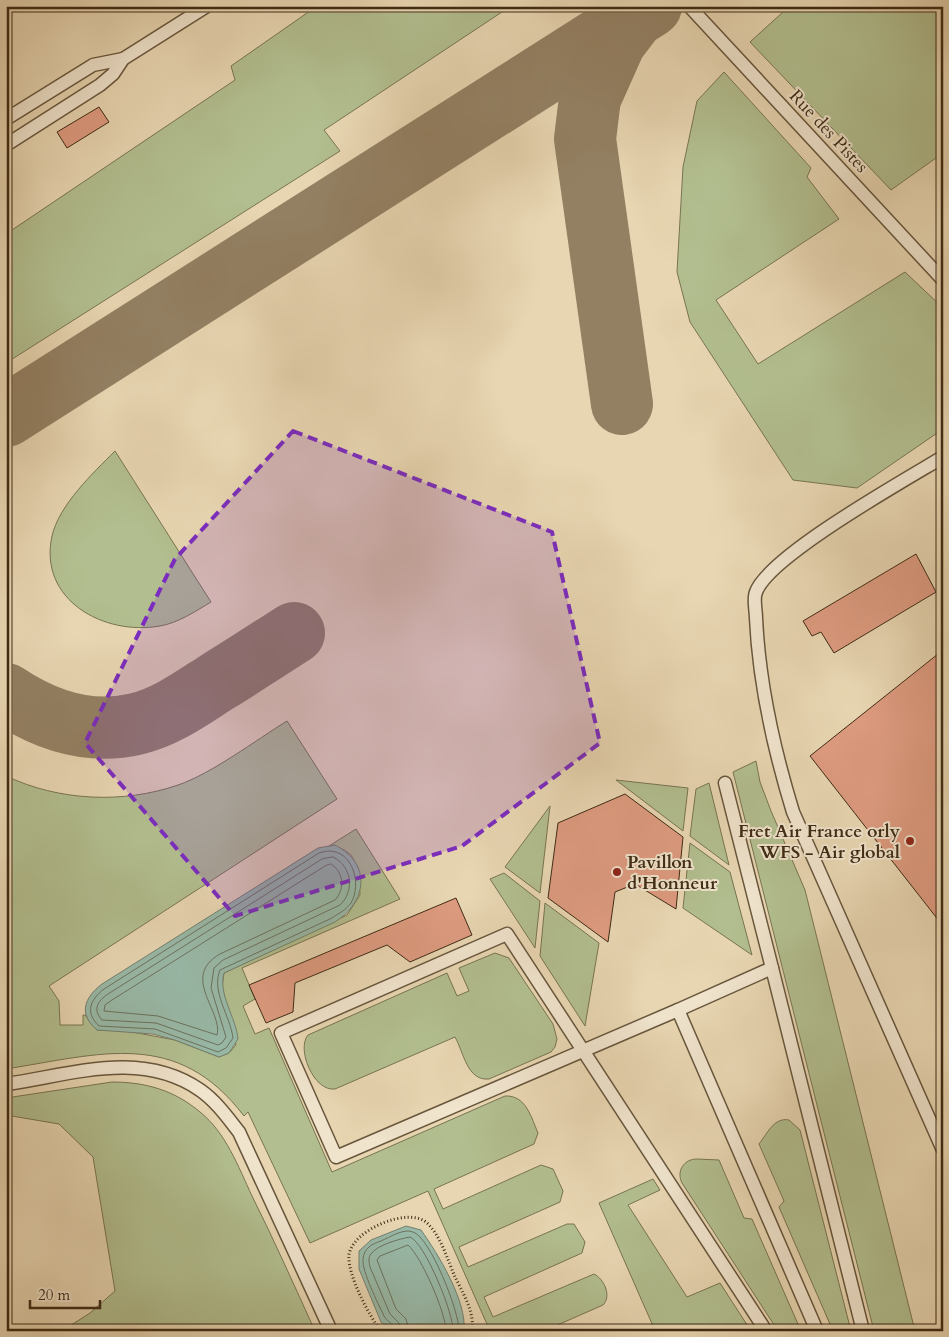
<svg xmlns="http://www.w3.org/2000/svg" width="949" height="1337" viewBox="0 0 949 1337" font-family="Cardo,serif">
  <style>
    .green { fill: #b2be8f; stroke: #787452 }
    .water { fill: #98b9a8; stroke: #74806d }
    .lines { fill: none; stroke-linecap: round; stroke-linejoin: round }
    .shore { stroke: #6b725e; stroke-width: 1 }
    .taxiway { stroke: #938063; stroke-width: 62 }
    .building { fill: #de9b80; stroke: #3e2b14 }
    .lane-casing { stroke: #68563c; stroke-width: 15 }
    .path { stroke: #3e2b14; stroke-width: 3; stroke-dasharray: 1 2.5; stroke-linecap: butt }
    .lane { stroke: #f0e4cd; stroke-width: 12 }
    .marked { fill: #7b2cbf; fill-opacity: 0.2; stroke: #7b2cbf; stroke-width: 4; stroke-dasharray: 10 6; stroke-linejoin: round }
    .poi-dot { fill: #8f2418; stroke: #f0e4cd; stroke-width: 2 }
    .labels { text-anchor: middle; stroke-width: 4; stroke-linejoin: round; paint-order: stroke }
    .street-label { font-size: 18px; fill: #3e2b14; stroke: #f0e4cd }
    .poi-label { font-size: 18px; font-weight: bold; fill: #3e2b14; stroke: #f0e4cd; text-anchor: end }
  </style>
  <rect width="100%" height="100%" fill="#e8d6b2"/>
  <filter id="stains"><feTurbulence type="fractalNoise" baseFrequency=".004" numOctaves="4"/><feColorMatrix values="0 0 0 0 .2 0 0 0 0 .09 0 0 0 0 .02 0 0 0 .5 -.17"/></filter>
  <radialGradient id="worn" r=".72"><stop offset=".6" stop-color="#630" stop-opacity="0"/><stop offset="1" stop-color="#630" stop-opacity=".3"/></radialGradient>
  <g class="green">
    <polygon points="317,6 511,6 324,130 340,151 6,363 6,234 235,80 231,66"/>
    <polygon points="794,6 933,6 943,14 943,153 891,190 750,42 783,12"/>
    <polygon points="724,72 811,168 807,177 839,219 716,300 758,364 905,272 943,308 943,429 857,488 793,480 690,322 677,272 683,167 697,101"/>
    <path d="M 115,451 L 211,602 C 196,611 178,623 160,626 C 104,636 38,600 52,536 C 59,505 93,473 115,451 Z"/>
    <path d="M 287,721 L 337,799 L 49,986 L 59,1001 L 60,1025 L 83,1025 L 83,1015 L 85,1015 L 97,1030 L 127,1031 L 175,1040 L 219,1057 L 229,1053 L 236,1045 L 222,986 L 224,973 L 347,915 L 360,895 L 358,868 L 351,855 L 344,850 L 335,846 L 329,846 L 356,829 L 400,899 L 242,968 L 255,999 L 243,1006 L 255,1034 L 269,1028 L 332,1172 L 505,1096 C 526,1095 531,1117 538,1133 L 534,1144 L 434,1189 L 443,1209 L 541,1165 L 553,1169 L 563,1191 L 560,1202 L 459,1247 L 468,1267 L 567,1224 L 574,1224 L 585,1242 L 582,1253 L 484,1297 L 493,1317 L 594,1274 C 604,1279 612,1296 603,1305 L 544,1331 L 490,1331 L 428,1191 L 310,1243 L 248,1112 L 244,1116 C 177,1028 101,1054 6,1069 L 6,776 C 59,801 123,804 178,785 C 211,774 256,740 287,721 Z"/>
    <polygon points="756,761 760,782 771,811 805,890 915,1331 874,1331 733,772"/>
    <polygon points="616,780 688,788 683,831"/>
    <polygon points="709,783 729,865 690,836 696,789"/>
    <polygon points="550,806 540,893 505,867"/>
    <polygon points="690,843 730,872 752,955 683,908"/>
    <polygon points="504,873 540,901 535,948 490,879"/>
    <polygon points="545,903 599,943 585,1026 540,956"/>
    <path d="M 495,953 L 509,958 L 553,1024 L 557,1039 L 555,1047 L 551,1052 L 489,1079 C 467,1081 464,1053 455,1037 L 335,1089 C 314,1092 296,1049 308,1035 L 447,973 L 457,996 L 469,991 L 459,968 Z"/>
    <path d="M 112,1082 C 145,1082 174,1090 200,1112 C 226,1133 238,1166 252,1196 C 274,1240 294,1285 315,1331 L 62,1331 L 90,1313 L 115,1291 L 93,1157 L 59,1124 L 6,1115 L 6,1098 Z"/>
    <path d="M 789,1120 L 800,1130 L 851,1331 L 833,1331 L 779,1207 L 784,1201 L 759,1144 C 767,1134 774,1117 789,1120 Z"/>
    <path d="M 697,1159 L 719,1160 L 744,1218 L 752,1219 L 801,1331 L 778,1331 L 682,1183 C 676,1171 684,1159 697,1159 Z"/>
    <polygon points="653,1179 660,1190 628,1205 687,1297 720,1283 751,1331 643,1331 653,1326 599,1203"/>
  </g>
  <g class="water">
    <path d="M 335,845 C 372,864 367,902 335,922 L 224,973 C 218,995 236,1017 238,1039 L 229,1053 L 219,1057 L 175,1040 L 153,1034 L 97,1030 C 78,1014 84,998 102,984 L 318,848 Z"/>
    <path d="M 406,1226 L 421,1230 C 438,1254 467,1301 464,1331 L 392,1331 L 381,1322 L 359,1269 L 359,1251 L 371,1240 Z"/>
  </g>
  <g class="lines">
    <g class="shore">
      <path d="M 328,851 C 353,850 362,884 351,903 C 346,910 339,913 332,918 L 220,970 C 211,992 230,1015 233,1038 L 226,1048 L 218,1052 L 155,1029 L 99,1026 C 84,1012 91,999 104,989 L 319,853 Z"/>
      <path d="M 333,857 C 352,866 355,891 340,905 L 223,960 L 214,968 L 211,988 L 226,1037 L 222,1043 L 218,1045 L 156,1023 L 102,1020 C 92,1009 98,1001 108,994 L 322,859 Z"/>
      <path d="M 331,864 C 344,872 345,889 335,900 L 220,954 C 180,977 223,1011 217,1035 L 158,1016 L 104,1011 L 105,1005 L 112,1000 L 325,866 Z"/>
      <path d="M 395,1331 C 394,1323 387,1322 384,1316 C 378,1303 362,1272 363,1259 C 364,1248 372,1244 381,1241 C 390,1237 404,1228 413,1232 C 430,1237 460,1313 459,1331"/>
      <path d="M 401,1331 L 399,1323 L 390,1314 L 370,1267 C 369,1263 368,1257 371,1254 C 377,1245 399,1239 410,1237 C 425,1243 454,1314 453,1331"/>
      <path d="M 409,1331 L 406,1319 L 396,1309 L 377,1260 L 380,1256 L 408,1245 C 421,1256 446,1313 446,1331"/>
    </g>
    <g class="taxiway">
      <polyline points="622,404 585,139 590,98 615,42 631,21"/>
      <polyline points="6,416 651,6"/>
      <path d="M 6,694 C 45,720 89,735 136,724 C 166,717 192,698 217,682 C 243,666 269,649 294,633"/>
    </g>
  </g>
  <g class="building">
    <polygon points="99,107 109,122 67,148 57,132"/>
    <polygon points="916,554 936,592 834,653 821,632 812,636 803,621"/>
    <polygon points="943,650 943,926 810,756"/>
    <polygon points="625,794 683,837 676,909 635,884 615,892 608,942 548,898 558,823"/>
    <polygon points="456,898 472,935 410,962 387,945 295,983 293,1012 266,1023 249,985"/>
  </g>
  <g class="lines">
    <g class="lane-casing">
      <g id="lane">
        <polyline points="689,6 943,280"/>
        <polyline points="6,119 93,65 123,59"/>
        <polyline points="6,145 100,85 113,74 123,59 207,6"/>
        <path d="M 943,457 C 905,480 769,556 756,592 C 753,599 756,610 756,618 C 759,683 774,750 793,812 L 943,1150"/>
        <polyline points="725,783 772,968"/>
        <polyline points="678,1010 772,968 863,1331"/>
        <path d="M 6,1084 C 71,1075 140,1049 200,1090 C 216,1101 228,1118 239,1132 L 331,1331"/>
        <polyline points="766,1331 507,934 281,1033 336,1157 678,1010 817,1331"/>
      </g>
    </g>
    <path class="path" d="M 381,1331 C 369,1316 347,1274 349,1255 C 352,1230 409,1206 427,1223 C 441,1236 448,1261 455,1277 C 463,1293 475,1313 472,1331"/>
    <use href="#lane" class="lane"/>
  </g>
  <path class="marked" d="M 293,431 L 552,532 L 600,743 L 462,846 L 235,916 L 85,743 L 175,559 Z"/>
  <g class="poi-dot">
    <circle cx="910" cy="841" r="5"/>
    <circle cx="617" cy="872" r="5"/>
  </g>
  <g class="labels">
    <g class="street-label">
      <text transform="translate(829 131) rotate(47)" y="6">Rue des Pistes</text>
    </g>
    <g class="poi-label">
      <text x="900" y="837">Fret Air France orly<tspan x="900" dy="21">WFS - Air global</tspan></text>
      <text x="627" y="868" text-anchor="start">Pavillon<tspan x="627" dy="21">d'Honneur</tspan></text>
    </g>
  </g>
  <rect width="949" height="1337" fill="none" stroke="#e8d6b2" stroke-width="25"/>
  <rect x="8" y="8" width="934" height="1322" fill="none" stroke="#3e2b14" stroke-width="2.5"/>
  <rect x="12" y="12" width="924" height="1312" fill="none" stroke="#3e2b14"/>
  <path d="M30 1300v8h70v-8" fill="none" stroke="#3e2b14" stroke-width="2.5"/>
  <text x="38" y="1300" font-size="15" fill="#3e2b14" stroke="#f0e4cd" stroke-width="4" paint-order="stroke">20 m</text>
  <rect width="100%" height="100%" filter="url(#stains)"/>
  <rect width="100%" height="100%" fill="url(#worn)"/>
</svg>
